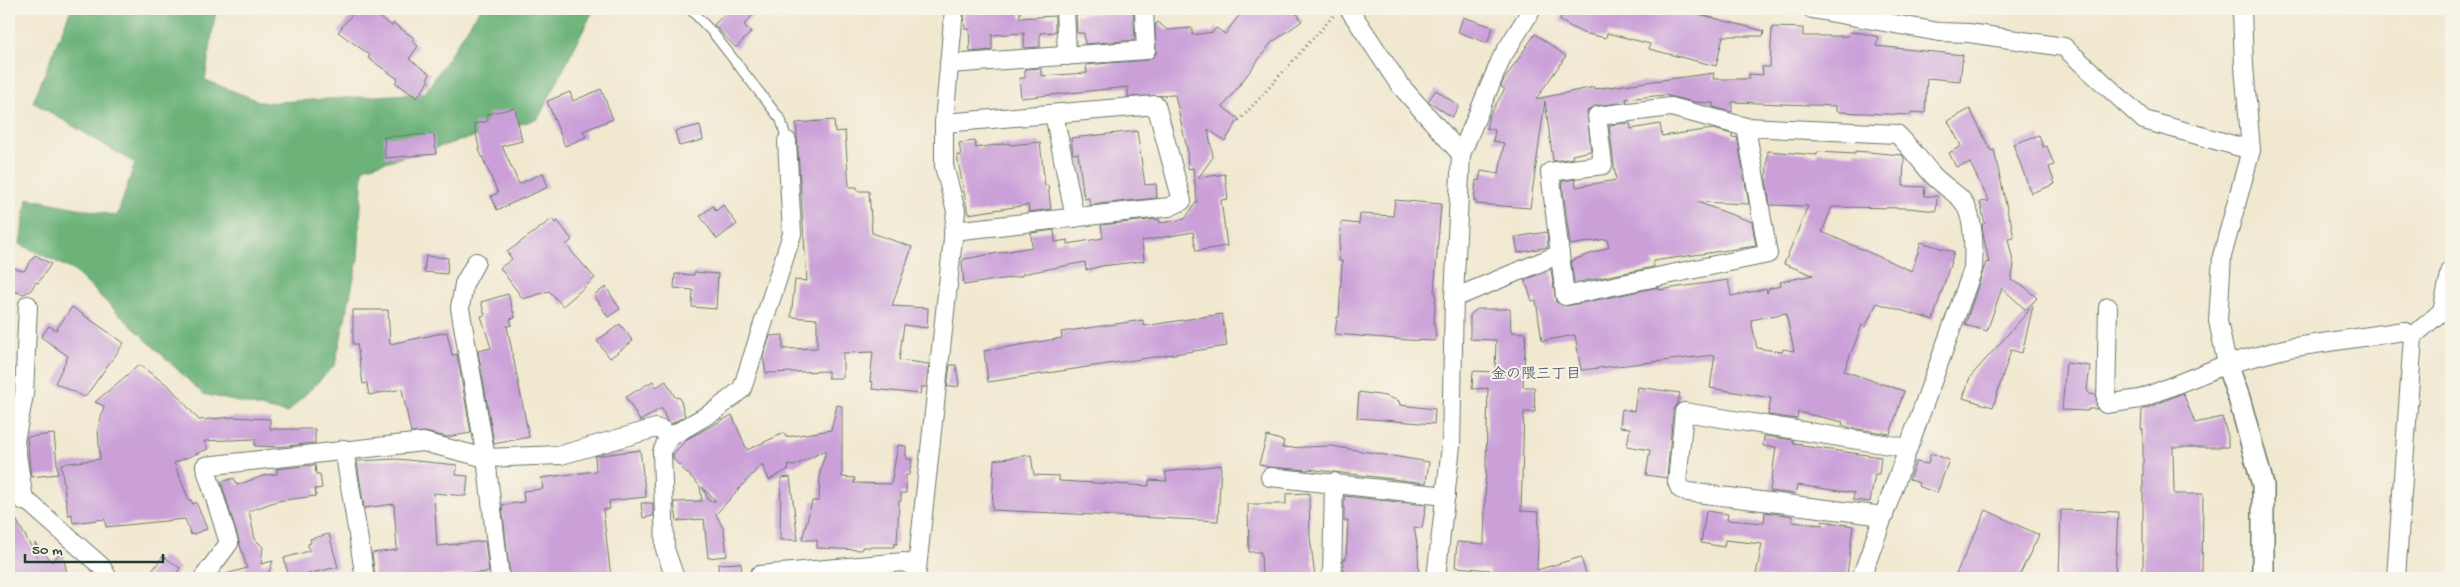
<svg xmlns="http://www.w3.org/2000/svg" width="2460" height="587" viewBox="0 0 2460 587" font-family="'Gochi Hand','Klee One',sans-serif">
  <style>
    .forest { fill: #6cb279; stroke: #467856 }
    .building { fill: #cba0d9; fill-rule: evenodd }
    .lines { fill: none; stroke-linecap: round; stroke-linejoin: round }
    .service-casing { stroke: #68796b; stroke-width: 11 }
    .minor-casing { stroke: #68796b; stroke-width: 20 }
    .tertiary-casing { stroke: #68796b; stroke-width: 24 }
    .path { stroke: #68796b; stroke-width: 3; stroke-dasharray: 1 4; stroke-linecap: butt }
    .service { stroke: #fff; stroke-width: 9 }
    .minor { stroke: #fff; stroke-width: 18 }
    .tertiary { stroke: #fff; stroke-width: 21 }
    .labels { text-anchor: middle; stroke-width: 4; stroke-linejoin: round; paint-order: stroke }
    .neighbourhood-label { font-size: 15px; font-weight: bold; fill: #5b606e; stroke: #f7f3e8 }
  </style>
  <rect width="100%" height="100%" fill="#f7f3e8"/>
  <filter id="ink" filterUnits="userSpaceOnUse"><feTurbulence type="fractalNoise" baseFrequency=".02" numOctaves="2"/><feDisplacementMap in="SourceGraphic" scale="10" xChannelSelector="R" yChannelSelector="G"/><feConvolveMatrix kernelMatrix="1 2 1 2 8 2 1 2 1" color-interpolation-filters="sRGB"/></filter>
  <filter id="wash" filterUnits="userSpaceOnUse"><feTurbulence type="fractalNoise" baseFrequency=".0096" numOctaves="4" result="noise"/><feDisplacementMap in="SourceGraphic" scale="20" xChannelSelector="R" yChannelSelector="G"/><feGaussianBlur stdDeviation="1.12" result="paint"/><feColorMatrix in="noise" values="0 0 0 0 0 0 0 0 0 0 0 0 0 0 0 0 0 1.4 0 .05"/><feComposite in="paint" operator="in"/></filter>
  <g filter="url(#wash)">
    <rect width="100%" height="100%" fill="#f1e8d0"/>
    <polygon class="forest" points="71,9 216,9 205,80 264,103 425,93 480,9 594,9 538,119 363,168 358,259 335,365 287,413 203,394 73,270 20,244 27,198 117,216 135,163 33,102"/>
    <g id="blocks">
      <g class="building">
        <polygon points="356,9 368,9 392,26 393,23 414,38 412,41 418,46 409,59 430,74 427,79 429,81 417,98 395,82 398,79 368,58 370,55 338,32"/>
        <polygon points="729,9 758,9 744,25 751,32 736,48 714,25"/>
        <polygon points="1119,9 1133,9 1135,40 1085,44 1084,33 1077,33 1076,15 1119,11"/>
        <polygon points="1244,9 1294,9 1302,21 1271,43 1223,107 1239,119 1225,141 1208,129 1213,157 1198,178 1225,174 1228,199 1221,200 1227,246 1196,251 1193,232 1142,241 1144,261 1102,266 1086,270 1085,262 1022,274 1022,276 964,285 962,262 964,259 1032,247 1031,233 1054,230 1055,242 1068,240 1068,244 1103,238 1101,225 1159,219 1160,223 1185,219 1197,201 1193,168 1188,169 1187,149 1175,95 1128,97 1128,87 1021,98 1019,78 1025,78 1025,69 1041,68 1041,76 1087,73 1086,65 1147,60 1156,54 1155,25 1158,22 1167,30 1192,28 1192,35 1213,32 1216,28 1225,34"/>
        <polygon points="1563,9 1679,9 1764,31 1763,36 1723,36 1716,66 1649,49 1650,44 1607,33 1606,38 1583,33 1560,21"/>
        <polygon points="989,10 989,12 1020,10 1020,18 1055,16 1055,32 1040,33 1040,47 1024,48 1024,33 992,35 992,50 970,52 969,29 965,29 964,12"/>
        <polygon points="1463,17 1493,27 1487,43 1458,32"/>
        <polygon points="1772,27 1803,28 1803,36 1848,36 1849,32 1862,33 1879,37 1876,46 1963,55 1960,81 1927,78 1925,113 1911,112 1911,115 1840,112 1836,111 1836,106 1732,102 1732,112 1713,107 1713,103 1694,102 1664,95 1626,99 1627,102 1595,106 1587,111 1591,151 1572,155 1573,158 1553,161 1545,101 1530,208 1476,204 1476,201 1474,201 1476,180 1479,181 1481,171 1499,174 1504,143 1493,141 1495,130 1486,128 1489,116 1505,89 1501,87 1502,83 1535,34 1566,56 1536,99 1594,87 1594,89 1714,73 1713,79 1749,79 1749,74 1763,75 1762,67 1770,67"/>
        <polygon points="601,89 613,119 583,131 586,137 565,146 547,101 570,92 573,101"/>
        <polygon points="1436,90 1459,106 1452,117 1428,101"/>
        <polygon points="515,108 522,141 502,146 519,184 543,173 548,187 497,210 491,196 498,193 480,152 474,124 488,121 487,114"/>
        <polygon points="1970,109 1991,151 1994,150 2009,218 2010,217 2014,238 2008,239 2014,266 2011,280 2025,287 2037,298 2026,310 2002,288 1987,331 1965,325 1986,262 1989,263 1984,239 1982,224 1985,224 1980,202 1989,201 1970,163 1956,167 1949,153 1961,146 1948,121"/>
        <polygon points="834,120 835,132 845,131 849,187 857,187 857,191 869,191 872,233 912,247 892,306 928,308 927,328 904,325 899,360 929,364 926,387 921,387 920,394 872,389 873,382 870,381 873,352 843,353 843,378 828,378 828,371 766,373 763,357 770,336 783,335 783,349 817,348 817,319 791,317 795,280 807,281 796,123"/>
        <polygon points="1630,123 1631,129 1660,124 1662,136 1713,129 1732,134 1732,138 1737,137 1749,204 1697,202 1752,222 1756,246 1653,261 1654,267 1574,283 1571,261 1609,247 1607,239 1570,245 1562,181 1575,179 1576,187 1616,180 1609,125"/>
        <polygon points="700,125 703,140 679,146 675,131"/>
        <polygon points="1137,131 1145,185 1156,184 1157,198 1090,205 1089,198 1084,199 1078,153 1073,154 1071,138"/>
        <polygon points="434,134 436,154 385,158 384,137"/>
        <polygon points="2039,135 2043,147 2047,146 2054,165 2049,167 2055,184 2031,193 2013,144"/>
        <polygon points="975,141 976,148 1009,143 1010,145 1040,142 1045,186 1048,185 1051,209 1029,212 1028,205 968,214 957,155 961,155 959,143"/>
        <path d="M 1768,151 L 1817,155 L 1817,152 L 1855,154 L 1855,151 L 1902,155 L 1904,158 L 1903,186 L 1925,187 L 1924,196 L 1937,196 L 1936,211 L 1908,208 L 1832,207 L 1822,232 L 1912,271 L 1921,242 L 1954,252 L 1933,320 L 1877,303 L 1865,327 L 1862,325 L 1844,371 L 1904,391 L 1890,434 L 1851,428 L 1842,425 L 1843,422 L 1798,412 L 1797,419 L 1768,415 L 1771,398 L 1710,388 L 1715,355 L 1581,370 L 1575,335 L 1542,341 L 1536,300 L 1532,301 L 1525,280 L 1551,269 L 1556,302 L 1567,306 L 1659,287 L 1659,290 L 1728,280 L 1731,296 L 1766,289 L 1767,293 L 1768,289 L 1781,286 L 1780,282 L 1813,275 L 1784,264 L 1808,206 L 1770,205 L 1766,178 ZM 1786,313 L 1794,351 L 1783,349 L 1782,352 L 1757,348 L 1751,320 Z"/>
        <polygon points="1395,200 1441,204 1434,292 1436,292 1434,322 1436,337 1434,341 1408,340 1335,334 1337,317 1339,317 1342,261 1339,261 1341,222 1359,224 1360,214 1393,216"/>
        <polygon points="723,205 737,224 717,239 700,216 713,206 716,211"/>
        <polygon points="552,219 555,223 558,221 572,240 566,245 595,278 563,306 549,291 523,299 500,268 512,259 507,252"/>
        <polygon points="1547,232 1548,247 1518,253 1515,237"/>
        <polygon points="35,255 51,264 38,283 36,282 31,290 24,294 9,290 9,267 24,271"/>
        <polygon points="426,256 448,258 447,274 424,272"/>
        <polygon points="694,272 718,274 716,309 692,307 693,290 674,288 675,274 694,275"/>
        <polygon points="606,287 620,309 608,317 594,295"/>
        <polygon points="508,294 515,318 510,319 512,325 507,326 529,437 494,444 478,351 491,348 481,316 485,315 481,302"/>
        <polygon points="2033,306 2022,353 2011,350 1993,407 1963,398 1970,377"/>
        <polygon points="72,307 124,343 85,397 55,383 68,356 41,337 49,326 56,330"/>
        <polygon points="1477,309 1510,309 1511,332 1526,333 1523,387 1534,387 1535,412 1524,412 1521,511 1539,512 1537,570 1581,557 1587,578 1489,578 1490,570 1455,567 1457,542 1484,544 1488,388 1472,389 1473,371 1495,372 1496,340 1470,339 1470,315"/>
        <polygon points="353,310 388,310 390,344 447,332 452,355 457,354 471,433 447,437 425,432 411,433 402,389 369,395 367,383 363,384 357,344 353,344"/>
        <polygon points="1222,314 1227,346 988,382 984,351 1062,338 1061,332 1143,320 1144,326"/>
        <polygon points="620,324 633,341 610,358 597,341"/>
        <polygon points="2066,363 2090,366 2087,389 2089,394 2096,395 2097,409 2088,409 2088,411 2062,410"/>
        <polygon points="139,365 169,386 199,420 234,417 270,419 270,429 315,429 315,443 277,447 255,446 255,439 204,441 208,449 174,463 189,500 191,500 193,504 196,502 207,529 191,535 185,519 106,527 105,519 73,523 72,514 68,515 61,464 100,459 98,429 104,406 95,402"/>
        <polygon points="950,365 956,365 959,386 947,387"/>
        <polygon points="653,381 656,387 666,381 675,397 680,398 685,416 671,424 666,420 662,408 640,421 626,397"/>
        <polygon points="1638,387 1680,393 1678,403 1673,411 1667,478 1646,475 1650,450 1627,446 1630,428 1620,427 1622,409 1634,411"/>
        <polygon points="1359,392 1385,396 1399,401 1400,405 1435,409 1434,424 1357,418"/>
        <polygon points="2183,393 2195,423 2222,417 2228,436 2228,447 2173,447 2174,494 2203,494 2202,578 2143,578 2143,429 2141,430 2142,410"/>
        <path d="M 837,405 L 842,406 L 842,477 L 855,478 L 854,483 L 891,484 L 898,445 L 906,446 L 906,459 L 912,459 L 909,475 L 906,475 L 906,493 L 901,493 L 901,501 L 899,501 L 897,544 L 894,544 L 894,547 L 862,547 L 862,550 L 817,548 L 817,540 L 802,540 L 812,501 L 819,501 L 820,472 L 826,450 L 794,466 L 788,465 L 789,469 L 769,480 L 762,464 L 716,514 L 724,530 L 727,556 L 708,558 L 704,519 L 677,521 L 674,502 L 702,501 L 700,486 L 673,459 L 673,454 L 687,439 L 732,415 L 747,450 L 784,433 L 786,437 L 831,430 ZM 702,487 L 716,501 L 709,501 Z"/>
        <polygon points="54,434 58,474 31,477 27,437"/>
        <polygon points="1267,436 1284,441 1282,448 1331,446 1429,462 1426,483 1308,469 1308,470 1268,467 1259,464"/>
        <polygon points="1764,436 1793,440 1793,443 1802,444 1802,446 1881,457 1879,474 1875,474 1870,502 1853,500 1854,493 1797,485 1795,494 1770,491 1776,447 1763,446"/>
        <polygon points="640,450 646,497 609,501 610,509 603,510 611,578 510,578 502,505 524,502 523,491 543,489 541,478 596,471 595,456"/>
        <polygon points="1931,453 1949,460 1937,493 1918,486 1919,483 1909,479 1916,462 1928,464"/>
        <polygon points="1031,455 1034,475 1059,476 1059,481 1149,486 1149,480 1167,481 1165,472 1221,465 1218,521 992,510 994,460"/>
        <polygon points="397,459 457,465 456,475 468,476 466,496 434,493 437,546 485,541 489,572 424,578 375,578 372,553 397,550 394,504 364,508 357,461"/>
        <polygon points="315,465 316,474 320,474 322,488 315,489 316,496 277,501 249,511 255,539 263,547 261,564 273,561 267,578 226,578 226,574 247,568 221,482 234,478 237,485 266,475 277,474 277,469"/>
        <polygon points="790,477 798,540 780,540 781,478"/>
        <polygon points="1309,493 1310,537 1315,578 1262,578 1261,552 1249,552 1248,504 1286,504 1286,494"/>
        <polygon points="1344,496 1426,505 1422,528 1414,527 1418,550 1419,578 1344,578 1343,559 1346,559 1348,521 1344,521"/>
        <polygon points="641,503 653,503 653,516 643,518"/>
        <polygon points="9,507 37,557 35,543 52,562 62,551 68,578 9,578"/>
        <polygon points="1986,510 2039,535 2018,578 1954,578"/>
        <polygon points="2061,510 2118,512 2115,578 2059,578"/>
        <polygon points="1706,511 1728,514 1727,520 1764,523 1765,512 1792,516 1792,522 1822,525 1823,521 1853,526 1847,576 1845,578 1776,578 1756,575 1762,544 1725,540 1724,547 1701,543"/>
        <polygon points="329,534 338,567 289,578 284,558 309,551 308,544 311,543 310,539"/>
        <polygon points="163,556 180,568 173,578 147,578"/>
        <polygon points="741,563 742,578 719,578 718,564"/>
      </g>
    </g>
  </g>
  <g filter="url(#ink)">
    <use href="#blocks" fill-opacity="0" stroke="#68796b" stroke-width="1"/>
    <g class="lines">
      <g class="service-casing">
        <polyline id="service" points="690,9 713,33 781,120 787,141"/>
      </g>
      <g class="minor-casing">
        <g id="minor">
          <polyline points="1065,9 1067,56"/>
          <polyline points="1349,9 1399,84 1461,154"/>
          <polyline points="1812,9 1939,32 1969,33 2064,47 2144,120 2251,150"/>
          <polyline points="949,64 1146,50 1144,9"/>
          <polyline points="1054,114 1075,218"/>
          <polyline points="944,123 1156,105 1182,201 1169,207 953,231"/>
          <path d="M 1746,127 L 1768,254 L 1565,296 L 1550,172 L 1603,165 L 1597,116 L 1671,107 L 1746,127 L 1897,134 C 1909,146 1919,159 1930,172 C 1938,182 1950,189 1960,198 C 1975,213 1974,249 1973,269 L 1861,578"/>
          <polyline points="476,262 464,284 460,308 486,458 500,578"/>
          <polyline points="1454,298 1560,254"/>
          <polyline points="2108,307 2106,404 2140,399 2227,364 2288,348 2404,331 2413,336 2442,311 2451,270"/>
          <polyline points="2227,364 2218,321 2222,256 2251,150 2244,66 2242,9"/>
          <polyline points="668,438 716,410 742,389 792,234 787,141"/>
          <polyline points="344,449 365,578"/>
          <polyline points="1270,477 1446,496"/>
          <polyline points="9,490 32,505 101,566 108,578"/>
          <polyline points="24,501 15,441 24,395 28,305"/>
          <polyline points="1884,516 1688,492 1680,489 1677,482 1684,412 1908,448"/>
          <polyline points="203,578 229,543 205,466 423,442 486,458 561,455 656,428 664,431 668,438 662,452 665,549 675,578"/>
          <polyline points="759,578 759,575 904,562 917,568"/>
          <polyline points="916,578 956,211 944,166 944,123 954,9"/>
          <polyline points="1332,578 1334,482"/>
          <polyline points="1436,578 1451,446 1454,298 1461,154 1502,57 1532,9"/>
          <polyline points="2396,578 2413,336"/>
        </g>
      </g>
      <g class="tertiary-casing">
        <polyline id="tertiary" points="2227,364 2239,398 2263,485 2263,578"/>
      </g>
      <polyline class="path" points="1239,121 1334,15"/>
      <use href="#service" class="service"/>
      <use href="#minor" class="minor"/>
      <use href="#tertiary" class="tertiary"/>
    </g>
  </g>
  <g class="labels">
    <g class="neighbourhood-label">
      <text x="1536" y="378">金の隈三丁目</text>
    </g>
  </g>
  <rect width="2460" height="587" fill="none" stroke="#f7f3e8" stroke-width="30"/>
  <path d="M25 554v8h138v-8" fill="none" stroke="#1f3d34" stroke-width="2.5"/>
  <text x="32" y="554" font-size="15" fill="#1f3d34" stroke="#f7f3e8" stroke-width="4" paint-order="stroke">50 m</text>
</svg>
